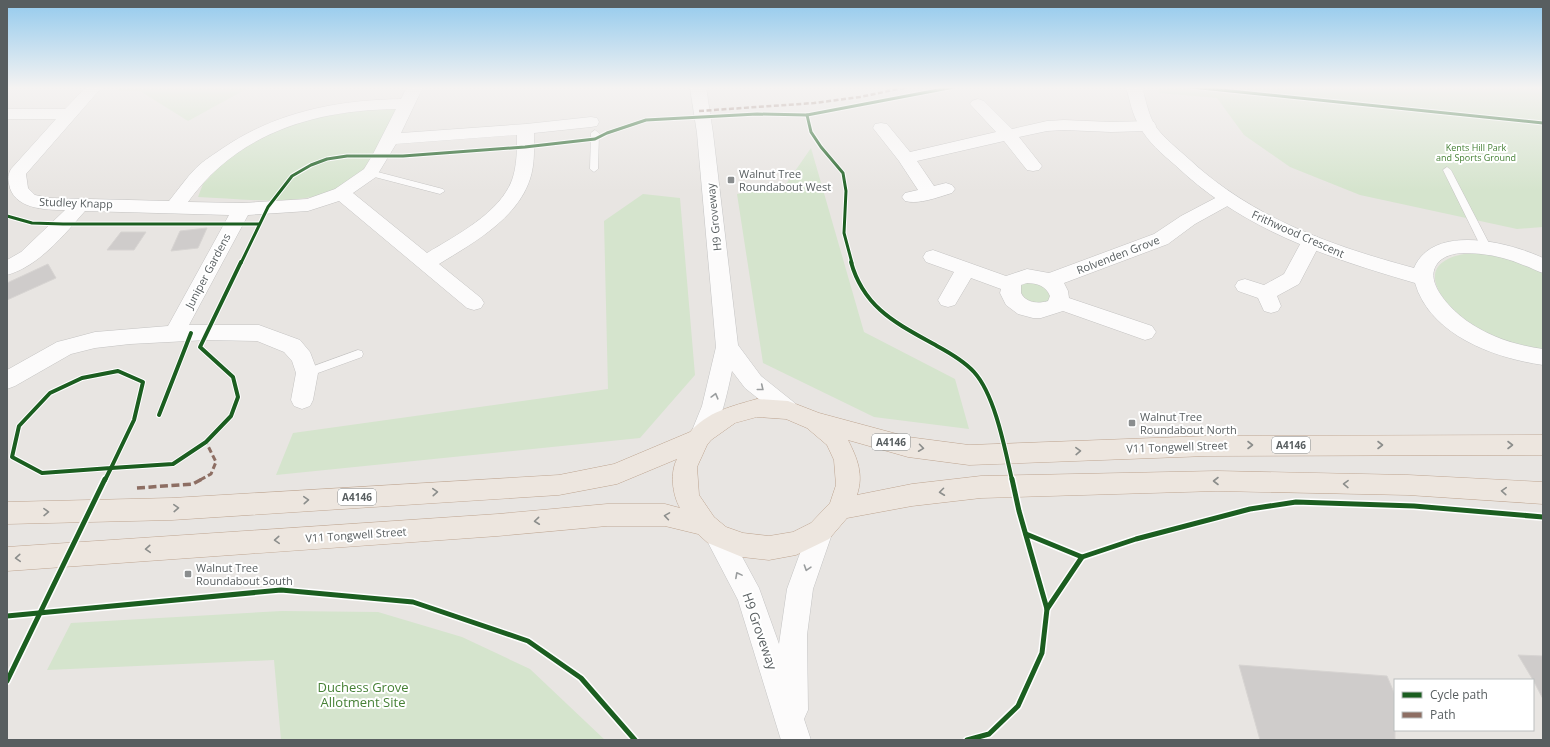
<svg xmlns="http://www.w3.org/2000/svg" width="1550" height="747" viewBox="0 0 1550 747" font-family="'Open Sans',sans-serif">
  <style>
    .green { fill: #d5e4cd }
    .building { fill: #cfcccb; stroke: #d7d4d2 }
    .lines { fill: none; stroke-linecap: round; stroke-linejoin: round }
    .lane-casing { stroke: #c4c3c2; stroke-width: 1 }
    .street-casing { stroke: #c4c3c2; stroke-width: 1 }
    .secondary-casing { stroke: #c4c4c4; stroke-width: 1 }
    .highway-casing { stroke: #bea591; stroke-width: 1 }
    .lane { fill: #fcfbfb; fill-rule: evenodd }
    .street { fill: #fcfbfb; fill-rule: evenodd }
    .secondary { fill: #fcfbfb; fill-rule: evenodd }
    .highway { fill: #ede6df; fill-rule: evenodd }
    .quiet-far2 { stroke: #8d6e63; stroke-width: 2.5; stroke-dasharray: 5 2.5; stroke-linecap: butt }
    .quiet-far1 { stroke: #8d6e63; stroke-width: 3; stroke-dasharray: 6 3; stroke-linecap: butt }
    .quiet { stroke: #8d6e63; stroke-width: 3.5; stroke-dasharray: 8 3.5; stroke-linecap: butt }
    .cycleway-far2-casing { stroke: #fff; stroke-width: 5 }
    .cycleway-far1-casing { stroke: #fff; stroke-width: 6 }
    .cycleway-casing { stroke: #fff; stroke-width: 8 }
    .cycleway-far2 { stroke: #1b5e20; stroke-width: 3 }
    .cycleway-far1 { stroke: #1b5e20; stroke-width: 4 }
    .cycleway { stroke: #1b5e20; stroke-width: 5 }
    .oneway { stroke: #9a9d9e }
    .oneway2 { stroke: #8c8e8c }
    .poi-dot { fill: #8a8d8e; stroke: #fff; stroke-width: 1.5 }
    .labels { text-anchor: middle; stroke-width: 4; stroke-linejoin: round; paint-order: stroke }
    .far-park-label { font-size: 9px; fill: #468136; stroke: #fff }
    .shield { fill: #fff; stroke: #8a8e90; stroke-width: 1 }
    .shield-label { font-size: 10px; font-weight: bold; fill: #585e60 }
    .poi-label { font-size: 11px; fill: #585e60; stroke: #fff; text-anchor: start }
    .street-label { font-size: 11px; fill: #585e60; stroke: #fff }
    .near-street-label { font-size: 13px; fill: #585e60; stroke: #fff }
    .near-park-label { font-size: 13px; fill: #468136; stroke: #fff }
  </style>
  <rect width="100%" height="100%" fill="#e8e5e2"/>
  <g class="green">
    <polygon points="119,87 250,87 188,121 140,91 117,91"/>
    <polygon points="1158,87 1543,87 1543,227 1517,229 1360,195 1290,167 1244,135 1217,98 1159,93"/>
    <path d="M 401,108 C 394,121 387,133 381,146 C 377,152 375,159 370,165 C 330,213 254,199 198,197 L 203,184 L 223,163 L 249,144 L 278,128 L 342,110 Z"/>
    <polygon points="811,148 864,332 955,379 969,429 874,417 763,363 737,194 784,187"/>
    <polygon points="643,194 680,198 695,375 640,438 276,475 293,433 608,389 604,221"/>
    <path d="M 1475,253 L 1498,255 L 1543,272 L 1543,349 C 1516,349 1488,337 1466,322 C 1452,312 1420,278 1443,262 C 1453,255 1463,254 1475,253 Z"/>
    <polygon points="1028,282 1039,283 1051,292 1048,303 1028,303 1018,289 1020,286"/>
    <polygon points="282,611 378,612 462,637 530,669 605,740 281,740 274,660 47,670 71,623"/>
  </g>
  <g class="building">
    <polygon points="207,228 198,248 171,251 180,231"/>
    <polygon points="121,232 146,232 134,250 107,250"/>
    <polygon points="48,264 56,278 7,300 7,283"/>
    <polygon points="1518,655 1543,656 1543,699 1533,680"/>
    <polygon points="1239,665 1387,676 1395,695 1395,740 1260,740"/>
  </g>
  <g class="lines">
    <g class="lane-casing">
      <g id="lane">
        <polygon points="595,130 599,133 598,169 594,172 590,169 591,133"/>
        <polygon points="1447,167 1451,170 1491,247 1489,249 1483,249 1481,247 1443,170"/>
        <polygon points="370,170 443,189 445,191 440,194 367,175 366,173 367,171"/>
        <polygon points="358,350 362,351 363,354 362,357 307,377 303,376 302,373 303,370"/>
      </g>
    </g>
    <g class="street-casing">
      <g id="street">
        <path d="M 86,87 L 102,87 L 26,174 L 28,188 L 35,195 L 49,198 L 169,201 C 178,190 186,178 196,168 C 204,160 213,155 223,148 C 276,112 337,100 401,99 L 407,87 L 423,87 L 401,133 L 526,124 L 591,117 L 597,118 L 599,122 L 597,126 L 591,127 L 534,133 C 534,148 535,164 530,179 C 517,219 473,243 439,264 L 481,298 L 484,303 L 481,308 L 474,310 L 467,308 L 339,201 L 308,211 L 248,215 L 189,325 L 259,325 L 300,340 L 310,352 L 318,373 L 313,400 L 310,406 L 302,409 L 294,406 L 291,400 L 296,373 L 292,361 L 284,352 L 257,341 L 207,340 L 130,344 L 95,348 L 71,354 L 15,386 L 7,389 L 7,370 L 57,342 L 65,340 L 95,332 L 168,326 L 229,215 L 85,211 C 64,235 39,266 7,275 L 7,260 L 21,252 L 65,210 C 45,210 13,209 9,184 C 8,179 8,174 11,169 L 56,119 L 7,119 L 7,109 L 65,109 ZM 396,109 L 372,156 L 364,169 L 335,189 L 307,199 L 242,203 L 188,202 C 237,133 315,110 396,109 ZM 517,135 C 517,150 517,166 512,180 C 500,213 455,236 427,253 L 353,193 L 376,177 L 396,144 Z"/>
        <path d="M 978,99 L 984,101 L 1012,129 L 1047,121 L 1064,120 L 1111,122 L 1148,121 L 1154,122 L 1156,126 L 1154,130 L 1148,131 L 1111,132 L 1064,130 L 1047,131 L 1019,137 L 1042,166 L 1039,170 L 1033,171 L 1027,170 L 1004,141 L 917,161 L 934,186 L 946,183 L 952,185 L 955,189 L 952,193 C 938,197 919,205 905,201 L 902,197 L 905,193 L 918,190 L 899,161 L 873,128 L 875,124 L 881,123 L 887,124 L 910,152 L 996,132 L 970,104 L 972,101 Z"/>
        <path d="M 1227,193 L 1233,195 L 1236,199 L 1233,203 L 1195,224 L 1168,244 L 1064,283 L 1068,291 L 1069,298 L 1152,326 L 1156,332 L 1152,338 L 1145,340 L 1063,311 L 1041,318 L 1033,318 L 1018,314 L 1006,305 L 1000,293 L 1001,289 L 971,278 L 955,305 L 948,307 L 941,305 L 938,300 L 954,272 L 926,262 L 923,257 L 926,252 L 933,250 L 1006,276 L 1027,269 L 1049,273 L 1154,234 L 1181,216 L 1221,195 ZM 1027,283 C 1037,283 1046,286 1050,296 L 1048,301 C 1038,304 1026,303 1021,293 L 1021,285 Z"/>
        <polygon points="1311,235 1318,237 1321,242 1299,284 1277,296 1281,306 1278,311 1271,313 1264,311 1258,298 1238,291 1235,286 1238,281 1245,279 1264,285 1284,274 1304,237"/>
      </g>
    </g>
    <g class="secondary-casing">
      <g id="secondary">
        <path d="M 690,87 L 706,87 L 713,133 L 738,345 L 761,376 L 796,404 L 799,410 L 796,416 L 788,419 L 780,416 L 745,388 L 732,371 C 727,394 722,418 711,440 L 703,443 L 695,440 L 691,433 L 702,406 L 716,347 L 697,133 Z"/>
        <path d="M 1126,87 L 1142,87 C 1146,100 1148,115 1156,127 C 1165,139 1178,149 1189,159 C 1252,218 1332,246 1414,268 C 1433,223 1509,242 1543,258 L 1543,273 C 1536,271 1530,267 1523,265 C 1505,257 1484,253 1464,253 C 1454,253 1443,256 1437,264 C 1423,283 1453,311 1467,321 C 1490,337 1515,345 1543,349 L 1543,365 C 1494,358 1430,335 1415,283 C 1326,257 1243,230 1175,165 C 1162,154 1148,142 1140,127 C 1132,115 1130,100 1126,87 Z"/>
        <polygon points="820,520 829,523 833,531 813,589 807,635 808,710 804,719 811,740 781,740 738,600 704,535 708,527 717,524 726,527 759,588 779,644 787,589 811,523"/>
      </g>
    </g>
    <g class="highway-casing">
      <path id="highway" d="M 757,399 L 788,401 L 819,413 L 908,437 L 969,445 L 1207,436 L 1543,435 L 1543,455 L 1207,456 L 969,465 L 908,457 L 848,440 C 857,458 864,474 857,495 L 912,484 L 981,476 L 1217,471 L 1408,475 L 1543,482 L 1543,504 L 1408,495 L 1217,491 L 981,498 L 912,506 L 847,518 L 829,539 L 796,555 L 769,560 L 742,557 L 708,543 L 698,534 L 665,526 L 607,526 L 498,536 L 7,571 L 7,547 L 498,514 L 607,504 L 665,504 L 680,508 C 672,494 670,472 677,459 L 617,484 L 559,495 L 172,520 L 7,524 L 7,502 L 172,498 L 559,475 L 614,464 L 690,432 C 707,412 732,406 757,399 ZM 757,417 L 786,419 L 807,428 L 827,445 L 834,460 L 836,485 L 830,503 L 811,523 L 793,532 L 769,536 L 743,533 L 726,527 L 714,517 L 699,495 L 697,467 L 707,445 L 711,440 L 735,423 Z"/>
    </g>
    <use href="#lane" class="lane"/>
    <use href="#street" class="street"/>
    <use href="#secondary" class="secondary"/>
    <use href="#highway" class="highway"/>
    <polyline class="quiet-far2" points="699,111 814,103 860,97 907,87"/>
    <polyline class="quiet-far1" points="200,480 211,474 216,462 206,442"/>
    <polyline class="quiet" points="137,488 193,484 202,479"/>
    <g class="cycleway-far2-casing">
      <g id="cycleway-far2">
        <polyline points="1191,87 1543,123"/>
        <polyline points="807,115 811,132 821,147 843,173 846,191 844,233 852,263"/>
        <polyline points="7,216 32,223 63,224 259,224"/>
        <polyline points="241,263 268,207 292,176 311,165 327,159 347,156 403,156 525,147 595,139 607,133 646,120 757,114 807,115 954,87"/>
      </g>
    </g>
    <g class="cycleway-far1-casing">
      <g id="cycleway-far1">
        <path d="M 851,262 C 864,309 898,324 937,346 C 950,353 964,361 974,372 C 995,395 1005,449 1012,480"/>
        <polygon points="118,371 143,382 134,420 111,468 42,473 12,457 19,426 50,393 82,378"/>
        <polyline points="159,415 191,333"/>
        <polyline points="111,468 173,464 206,442 231,416 238,397 233,377 200,347 241,262"/>
        <polyline points="105,480 111,468"/>
      </g>
    </g>
    <g class="cycleway-casing">
      <g id="cycleway">
        <polyline points="1026,534 1082,557"/>
        <polyline points="1047,609 1082,557 1136,539 1250,509 1296,502 1414,506 1543,517"/>
        <polyline points="7,616 281,590 413,602 528,641 581,678 635,740"/>
        <polyline points="7,681 105,479"/>
        <polyline points="967,740 989,734 1018,706 1042,653 1047,609 1019,511 1012,479"/>
      </g>
    </g>
    <use href="#cycleway-far2" class="cycleway-far2"/>
    <use href="#cycleway-far1" class="cycleway-far1"/>
    <use href="#cycleway" class="cycleway"/>
  </g>
  <defs><path id="oneway-chevron" d="M-2-3.5L2.5 0L-2 3.5" fill="none" stroke-width="1.6" stroke-linecap="round" stroke-linejoin="round"/></defs>
  <g class="oneway">
    <use href="#oneway-chevron" transform="translate(761 388) rotate(39)"/>
    <use href="#oneway-chevron" transform="translate(715 396) rotate(-75)"/>
    <use href="#oneway-chevron" transform="translate(807 568) rotate(108)"/>
    <use href="#oneway-chevron" transform="translate(738 575) rotate(-118)"/>
  </g>
  <g class="oneway2">
    <use href="#oneway-chevron" transform="translate(1250 445)"/>
    <use href="#oneway-chevron" transform="translate(1380 445)"/>
    <use href="#oneway-chevron" transform="translate(1510 445)"/>
    <use href="#oneway-chevron" transform="translate(921 448) rotate(8)"/>
    <use href="#oneway-chevron" transform="translate(1078 451) rotate(-2)"/>
    <use href="#oneway-chevron" transform="translate(1216 481) rotate(180)"/>
    <use href="#oneway-chevron" transform="translate(1346 484) rotate(-179)"/>
    <use href="#oneway-chevron" transform="translate(1504 491) rotate(-176)"/>
    <use href="#oneway-chevron" transform="translate(435 492) rotate(-4)"/>
    <use href="#oneway-chevron" transform="translate(942 492) rotate(173)"/>
    <use href="#oneway-chevron" transform="translate(306 500) rotate(-4)"/>
    <use href="#oneway-chevron" transform="translate(176 508) rotate(-3)"/>
    <use href="#oneway-chevron" transform="translate(46 512) rotate(-1)"/>
    <use href="#oneway-chevron" transform="translate(667 516) rotate(-171)"/>
    <use href="#oneway-chevron" transform="translate(537 521) rotate(174)"/>
    <use href="#oneway-chevron" transform="translate(277 540) rotate(176)"/>
    <use href="#oneway-chevron" transform="translate(148 549) rotate(176)"/>
    <use href="#oneway-chevron" transform="translate(18 558) rotate(176)"/>
  </g>
  <linearGradient id="sky" x2="0" y2="1"><stop stop-color="#93caed"/><stop offset="0.46" stop-color="#f5f3f2"/><stop offset="1" stop-color="#f5f3f2" stop-opacity="0"/></linearGradient>
  <rect width="1550" height="191" fill="url(#sky)"/>
  <g class="poi-dot">
    <rect x="727" y="176" width="8" height="8" rx="2"/>
    <rect x="1128" y="419" width="8" height="8" rx="2"/>
    <rect x="184" y="570" width="8" height="8" rx="2"/>
  </g>
  <g class="labels">
    <g class="far-park-label">
      <text x="1476" y="151">Kents Hill Park<tspan x="1476" dy="10">and Sports Ground</tspan></text>
    </g>
    <g class="shield">
      <rect x="872" y="434" width="38" height="16" rx="3"/>
      <rect x="1272" y="437" width="38" height="16" rx="3"/>
      <rect x="338" y="489" width="38" height="16" rx="3"/>
    </g>
    <g class="shield-label">
      <text x="891" y="446">A4146</text>
      <text x="1291" y="449">A4146</text>
      <text x="357" y="501">A4146</text>
    </g>
    <g class="poi-label">
      <text x="739" y="178">Walnut Tree<tspan x="739" dy="13">Roundabout West</tspan></text>
      <text x="1140" y="421">Walnut Tree<tspan x="1140" dy="13">Roundabout North</tspan></text>
      <text x="196" y="572">Walnut Tree<tspan x="196" dy="13">Roundabout South</tspan></text>
    </g>
    <g class="street-label">
      <text transform="translate(76 203) rotate(2)" y="4">Studley Knapp</text>
      <text transform="translate(714 217) rotate(-96)" y="4">H9 Groveway</text>
      <text transform="translate(1298 234) rotate(24)" y="4">Frithwood Crescent</text>
      <text transform="translate(1118 255) rotate(-21)" y="4">Rolvenden Grove</text>
      <text transform="translate(208 271) rotate(-62)" y="4">Juniper Gardens</text>
      <text transform="translate(1177 447) rotate(-2)" y="4">V11 Tongwell Street</text>
      <text transform="translate(356 535) rotate(-4)" y="4">V11 Tongwell Street</text>
    </g>
    <g class="near-street-label">
      <text transform="translate(760 631) rotate(71)" y="5">H9 Groveway</text>
    </g>
    <g class="near-park-label">
      <text x="363" y="692">Duchess Grove<tspan x="363" dy="15">Allotment Site</tspan></text>
    </g>
  </g>
  <rect width="1550" height="747" fill="none" stroke="#585e60" stroke-width="16"/>
  <rect x="1394" y="679" width="140" height="52" fill="#ffffff" stroke="#bcbfbf"/>
  <rect x="1402" y="692" width="20" height="6" fill="#1b5e20" stroke="#bcbfbf"/>
  <text x="1430" y="699" font-size="12" fill="#585e60">Cycle path</text>
  <rect x="1402" y="712" width="20" height="6" fill="#8d6e63" stroke="#bcbfbf"/>
  <text x="1430" y="719" font-size="12" fill="#585e60">Path</text>
</svg>
